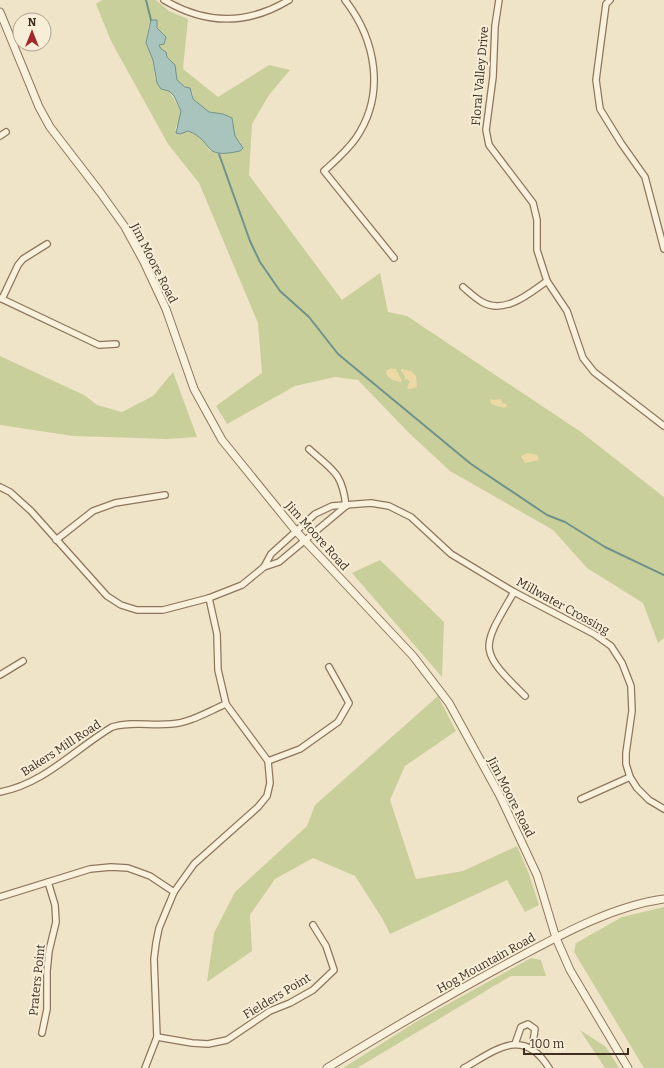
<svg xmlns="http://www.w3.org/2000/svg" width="664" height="1068" viewBox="0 0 664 1068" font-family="Bitter,serif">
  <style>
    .green { fill: #c9cf9b; fill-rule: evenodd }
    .sand { fill: #ecd9a5 }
    .water { fill: #a9c4bc; stroke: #6f938a }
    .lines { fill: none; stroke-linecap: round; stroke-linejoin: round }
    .stream { stroke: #6f938a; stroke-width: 2 }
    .minor-casing { stroke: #8d765c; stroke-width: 8 }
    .tertiary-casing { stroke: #8d765c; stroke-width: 9 }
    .minor { stroke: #faf1dc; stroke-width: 5.5 }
    .tertiary { stroke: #faf1dc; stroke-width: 7 }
    .labels { text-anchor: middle; stroke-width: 4; stroke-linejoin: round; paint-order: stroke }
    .street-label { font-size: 12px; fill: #3d2e20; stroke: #f7eed8 }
  </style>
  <rect width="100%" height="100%" fill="#f0e4c8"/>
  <g class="green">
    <path d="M 102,0 L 156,0 L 169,11 L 188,19 L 183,69 L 218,97 L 269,65 L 290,70 L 269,95 L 252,124 L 249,175 L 342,300 L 380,273 L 388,312 L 407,316 L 581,432 L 664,497 L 664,638 L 658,643 L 643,603 L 587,568 L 553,530 L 450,471 L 409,433 L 358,380 L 335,377 L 295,386 L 227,424 L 216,406 L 262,373 L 258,323 L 199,183 L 168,144 L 111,41 L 96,4 ZM 157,20 C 156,29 156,41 161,49 C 170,64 174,58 177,80 L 192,92 L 193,99 L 209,112 L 223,114 L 232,119 L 235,137 L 241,143 L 210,151 C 197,131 198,134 175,130 L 181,116 L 181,111 L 169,91 L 161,89 L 155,77 L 153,60 L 146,43 L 149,25 Z"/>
    <polygon points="0,356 84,395 97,405 122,412 153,396 173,372 197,437 167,439 73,436 0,425"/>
    <polygon points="380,560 444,622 442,677 352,573"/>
    <polygon points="438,696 456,731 405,766 390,800 416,879 463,871 517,846 529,874 539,905 525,912 507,880 390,934 382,918 355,876 313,858 275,879 250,915 252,951 207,982 214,933 235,892 307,826 315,805"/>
    <polygon points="664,907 664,1068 644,1068 574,952 576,943 622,917"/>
    <polygon points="531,958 541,960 546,976 511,976 357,1068 343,1068 419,1020"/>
    <polygon points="580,1030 606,1047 619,1068 605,1068"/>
  </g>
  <g class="sand">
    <path d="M 391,368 L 396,369 L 402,381 L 400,382 C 394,380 386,379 386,371 Z"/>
    <polygon points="401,369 411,371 416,376 417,387 410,389 407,388 410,381 405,379 405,376 401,371"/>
    <polygon points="490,399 494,400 501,399 502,403 506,404 507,406 504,408 491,404"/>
    <polygon points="528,453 537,455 539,460 525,463 521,456"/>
  </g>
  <path class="water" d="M 151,20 L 157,20 L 157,28 L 166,37 L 164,44 L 159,45 L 161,49 L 166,52 L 167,57 L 175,65 L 177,80 L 185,87 L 190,88 L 193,99 L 209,112 L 223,114 L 232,118 L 235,136 L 243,148 L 240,151 C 200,160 215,141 188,131 L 180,134 L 176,133 L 181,111 L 174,96 L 169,91 L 161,89 L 157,83 L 153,60 L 146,43 Z"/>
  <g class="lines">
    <g class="stream">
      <polyline points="146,0 151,20"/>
      <polyline points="219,154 250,241 260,262 280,291 309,317 338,354 471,464 547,515 565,522 605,547 664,575"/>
    </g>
    <g class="minor-casing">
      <g id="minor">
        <path d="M 164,0 C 206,25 248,25 289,0"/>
        <path d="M 345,0 C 376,40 386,94 356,138 C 347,151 335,161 324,171 L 394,258"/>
        <polyline points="499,0 495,26 493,77 486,130 489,145 533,203 537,220 537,250 547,281 567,311 583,358 594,372 664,426"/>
        <polyline points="610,0 606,4 596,80 600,109 621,143 645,177 664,249"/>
        <polyline points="0,136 6,132"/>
        <path d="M 463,287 C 469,292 475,298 482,302 C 505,315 530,293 547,281"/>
        <polyline points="0,298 99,345 116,344"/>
        <polyline points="2,299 18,265 23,259 47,244"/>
        <path d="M 309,449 C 333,471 342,472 346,506"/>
        <polyline points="0,487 10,492 31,511 107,596 121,605 137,610 163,610 209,598 242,585 264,567 271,554 315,514 332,506 371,503 389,506 411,517 451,554 514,592 594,634 611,646 622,663 631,686 632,711 626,753 626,764 630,777 637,788 649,800 664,809"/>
        <polyline points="56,540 93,511 115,503 165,495"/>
        <polyline points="264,567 279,562 346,506"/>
        <path d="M 514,592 C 481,649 477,649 525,696"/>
        <polyline points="0,675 23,661"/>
        <polyline points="268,761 300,749 338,722 349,703 329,667"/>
        <path d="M 0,792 C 44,784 75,749 112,727 C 132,721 150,726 171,724 C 190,723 209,711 226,704"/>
        <polyline points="581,799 630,777"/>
        <polyline points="0,897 90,869 111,867 128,868 150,876 174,892"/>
        <polyline points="42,1033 47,1009 47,971 49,951 56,922 55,905 48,882"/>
        <polyline points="157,1037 192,1043 208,1044 227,1040 270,1011 290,1003 313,990 334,970 326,946 313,925"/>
        <polyline points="515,1044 521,1027 528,1024 535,1029 532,1049"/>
        <polyline points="145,1068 157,1037 154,959 156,943 159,928 174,892 194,864 258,807 267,796 270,783 268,761 226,704 218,670 217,634 209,598"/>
        <path d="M 464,1068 C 496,1050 523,1026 549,1068"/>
      </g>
    </g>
    <g class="tertiary-casing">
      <g id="tertiary">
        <polyline points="0,12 39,107 50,127 100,192 125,227 144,262 166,309 194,389 222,440 295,530 413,656 449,703 500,796 537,875 556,938 570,970 628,1068"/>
        <path d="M 327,1068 C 391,1029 455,991 521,956 C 566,932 614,906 664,899"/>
      </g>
    </g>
    <use href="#minor" class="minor"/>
    <use href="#tertiary" class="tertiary"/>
  </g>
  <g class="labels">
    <g class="street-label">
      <text transform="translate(480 76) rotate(-85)" y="4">Floral Valley Drive</text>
      <text transform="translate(154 263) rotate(63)" y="4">Jim Moore Road</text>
      <text transform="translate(317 536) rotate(48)" y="4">Jim Moore Road</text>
      <text transform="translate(563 606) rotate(29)" y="4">Millwater Crossing</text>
      <text transform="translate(61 748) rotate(-33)" y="4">Bakers Mill Road</text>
      <text transform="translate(511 797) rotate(63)" y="4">Jim Moore Road</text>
      <text transform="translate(486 963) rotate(-29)" y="4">Hog Mountain Road</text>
      <text transform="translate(37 980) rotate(-84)" y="4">Praters Point</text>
      <text transform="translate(277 996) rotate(-31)" y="4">Fielders Point</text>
    </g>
  </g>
  <g transform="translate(32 32)"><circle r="19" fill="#f7eed8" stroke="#ada18e"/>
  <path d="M0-3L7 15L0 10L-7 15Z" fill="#9e2a2b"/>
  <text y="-6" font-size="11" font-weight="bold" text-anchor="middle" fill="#3d2e20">N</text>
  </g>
  <path d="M524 1048v6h104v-6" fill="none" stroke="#3d2e20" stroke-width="2"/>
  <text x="530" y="1048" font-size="12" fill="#3d2e20" stroke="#f7eed8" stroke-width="3" paint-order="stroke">100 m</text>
</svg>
